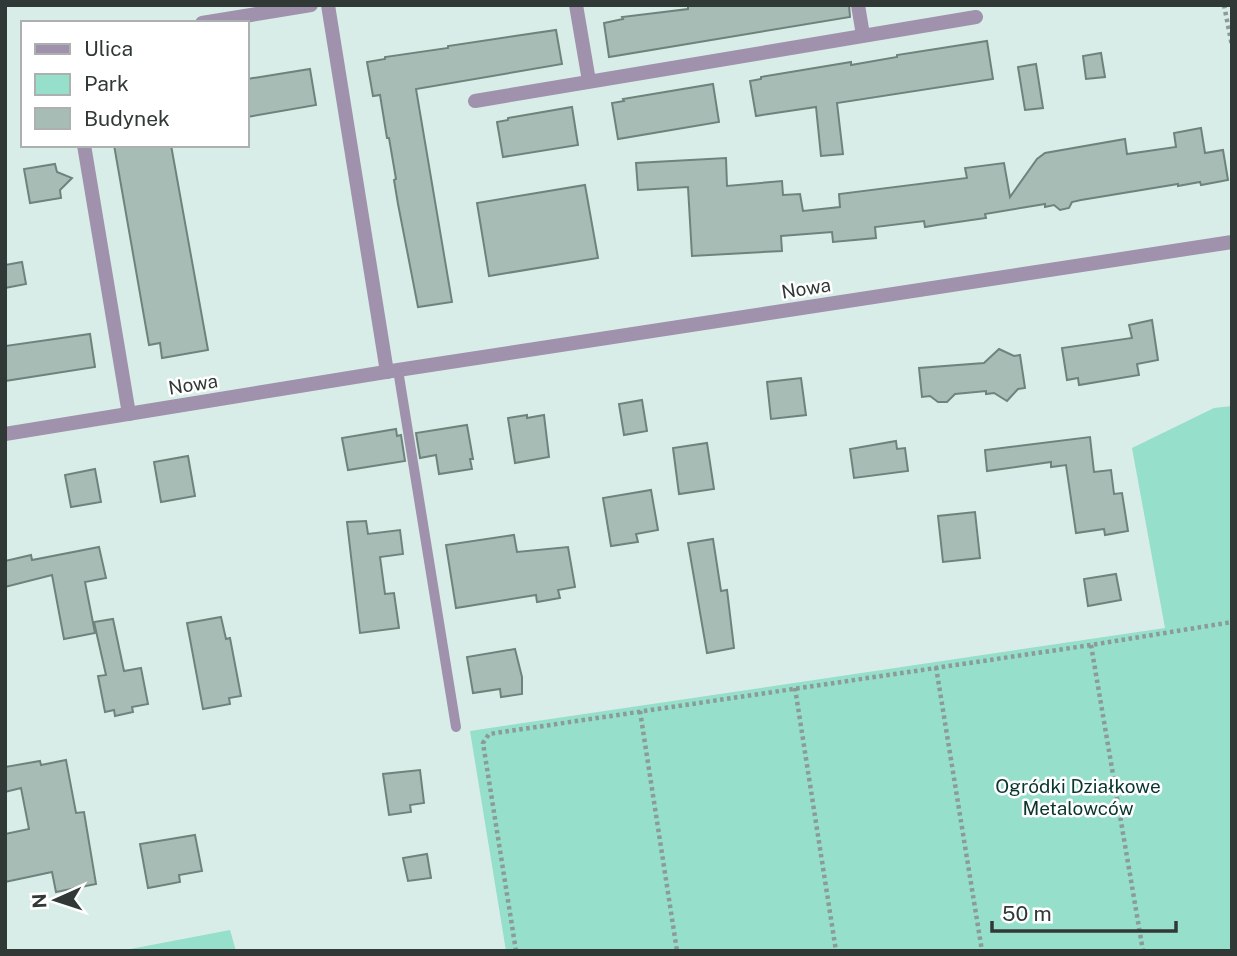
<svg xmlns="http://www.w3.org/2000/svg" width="1237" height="956" viewBox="0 0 1237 956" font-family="'Public Sans',sans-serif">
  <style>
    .green { fill: #95dfcb }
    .building { fill: #a8bcb6; stroke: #6f837d; stroke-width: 2 }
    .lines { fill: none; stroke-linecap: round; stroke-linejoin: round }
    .path { stroke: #8b9b96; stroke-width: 4.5; stroke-dasharray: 3.5 3.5; stroke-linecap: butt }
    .lane { stroke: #a091ad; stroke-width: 10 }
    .street { stroke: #a091ad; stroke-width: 14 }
    .labels { text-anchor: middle; stroke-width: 5; stroke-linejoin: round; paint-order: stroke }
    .street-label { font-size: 19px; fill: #303936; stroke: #fff }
    .park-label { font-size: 19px; fill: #09362d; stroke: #fff }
  </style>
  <rect width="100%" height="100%" fill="#d8ede7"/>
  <g class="green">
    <polygon points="1232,406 1232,951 506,951 470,731 1165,628 1132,448 1214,408"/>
    <polygon points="230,930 236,951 120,951"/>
  </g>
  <g class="building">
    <polygon points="688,5 849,5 850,17 609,57 604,23 623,19 622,17 688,9"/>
    <polygon points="556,30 562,64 416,89 452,302 418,307 398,204 394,180 396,179 389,138 387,138 380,95 373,96 367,62 385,59 385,57 448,48 448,46"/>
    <polygon points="987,41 993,79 837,103 843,154 821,156 816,107 756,116 750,81 761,79 761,77 851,62 851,65 897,57 897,55"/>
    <polygon points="1101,53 1105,77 1086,79 1083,56"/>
    <polygon points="1036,64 1043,108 1025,110 1018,67"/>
    <polygon points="310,69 316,105 247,117 247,79"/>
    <polygon points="713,84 719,122 618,139 612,103 624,101 623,99"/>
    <polygon points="572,107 578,145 503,157 497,122 508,120 508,118"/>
    <polygon points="1201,128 1205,153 1223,150 1228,180 1201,185 1200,182 1178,186 1178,184 1081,200 1072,202 1069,208 1060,210 1054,205 1045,207 1045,204 985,214 986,218 937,225 925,227 924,221 875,227 876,238 833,242 832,232 781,236 782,251 692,256 688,187 638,190 636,163 726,158 727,186 782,181 783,195 800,194 803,211 840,207 839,194 967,178 965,168 1004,163 1010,197 1037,159 1045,153 1125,139 1127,154 1176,147 1174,133"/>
    <polygon points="114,145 171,145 208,350 162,358 160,343 149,345"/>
    <polygon points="55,164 57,172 72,178 60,190 61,198 30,203 24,169"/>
    <polygon points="585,185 598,258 489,276 477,203"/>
    <polygon points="22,262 26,284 5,288 5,265"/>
    <polygon points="1152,320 1158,360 1137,364 1139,375 1079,385 1078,378 1067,380 1062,348 1132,338 1129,325"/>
    <polygon points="90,334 95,367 5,381 5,346"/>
    <polygon points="999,349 1014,356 1020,355 1025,388 1018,389 1007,401 994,393 986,394 986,391 955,394 947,402 938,402 930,396 922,397 919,368 984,363"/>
    <polygon points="801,378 806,415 771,419 767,382"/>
    <polygon points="642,400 647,431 624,435 619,404"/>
    <polygon points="527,415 527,418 544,415 549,457 515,463 508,418"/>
    <polygon points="467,425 473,459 470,459 472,469 439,474 436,455 420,458 416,433"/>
    <polygon points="396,429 397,436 401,435 405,461 348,470 342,438"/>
    <polygon points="1090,437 1094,472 1111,470 1114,494 1122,493 1128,531 1105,535 1104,529 1076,533 1066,465 1051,467 1051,462 987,471 985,450"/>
    <polygon points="896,441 897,449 905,448 908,471 854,478 850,449"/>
    <polygon points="707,443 714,489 679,494 673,448"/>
    <polygon points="188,456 195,496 161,502 154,462"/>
    <polygon points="95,469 101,502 71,507 65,475"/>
    <polygon points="651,490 658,530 636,534 638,542 611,546 603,498"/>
    <polygon points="975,512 980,558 943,562 938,516"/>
    <polygon points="366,521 368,534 400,530 403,554 380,557 385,594 394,593 399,628 360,633 347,522"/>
    <polygon points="514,535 517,552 568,547 575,587 558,590 560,598 537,602 536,595 456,608 446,545"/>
    <polygon points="713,539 721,591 727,590 734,648 707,653 688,543"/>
    <polygon points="99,547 106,578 85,582 95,633 64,639 52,575 5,587 5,561 31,555 32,560"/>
    <polygon points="1116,574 1121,600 1088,606 1084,579"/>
    <polygon points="221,617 226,639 230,638 241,696 229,698 230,704 203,709 187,623"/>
    <polygon points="113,619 124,671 141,668 148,704 132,707 133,712 115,716 114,710 105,712 98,676 106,675 94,622"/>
    <polygon points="515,649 522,677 522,694 501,697 500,689 473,693 467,657"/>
    <polygon points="66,760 76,813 84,812 96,884 56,892 52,872 5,882 5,834 29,829 21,788 5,792 5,767 40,761 41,765"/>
    <polygon points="420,770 424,803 410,805 411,812 389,815 383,774"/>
    <polygon points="195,835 202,871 179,875 180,882 148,888 140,844"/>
    <polygon points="427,854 431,878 408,881 403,858"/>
  </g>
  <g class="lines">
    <g class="path">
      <polyline points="1224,5 1232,46"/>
      <polyline points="1091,645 1143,951"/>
      <polyline points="936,667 982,951"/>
      <polyline points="795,688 836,951"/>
      <polyline points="640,711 677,951"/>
      <polyline points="516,951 483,743 489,734 1091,645 1232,622"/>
    </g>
    <polyline class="lane" points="398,370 456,727"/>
    <g class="street">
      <polyline points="328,5 387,372"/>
      <polyline points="576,5 589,81"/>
      <polyline points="858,5 863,35"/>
      <polyline points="202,23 311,5"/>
      <polyline points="475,101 976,17"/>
      <polyline points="84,145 129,414"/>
      <polyline points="5,434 398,370 1232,242"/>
    </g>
  </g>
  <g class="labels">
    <g class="street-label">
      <text transform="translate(806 288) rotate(-9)" y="7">Nowa</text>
      <text transform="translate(193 384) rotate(-9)" y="7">Nowa</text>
    </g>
    <g class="park-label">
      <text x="1078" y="793">Ogródki Działkowe<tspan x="1078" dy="22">Metalowców</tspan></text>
    </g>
  </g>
  <rect width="1237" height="956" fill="none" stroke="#303936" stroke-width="14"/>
  <rect x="21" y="21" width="228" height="126" fill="#ffffff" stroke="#acb0af" stroke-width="2"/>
  <rect x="35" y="44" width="35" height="10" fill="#a091ad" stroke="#acb0af" stroke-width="2"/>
  <text x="84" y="56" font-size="21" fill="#303936">Ulica</text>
  <rect x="35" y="74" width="35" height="21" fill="#95dfcb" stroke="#acb0af" stroke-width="2"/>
  <text x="84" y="91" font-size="21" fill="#303936">Park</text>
  <rect x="35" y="108" width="35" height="21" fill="#a8bcb6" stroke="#acb0af" stroke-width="2"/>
  <text x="84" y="126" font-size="21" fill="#303936">Budynek</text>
  <g transform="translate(56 900) rotate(267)" stroke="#ffffff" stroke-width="5" paint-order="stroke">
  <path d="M0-5L12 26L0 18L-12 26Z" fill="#303936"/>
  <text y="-10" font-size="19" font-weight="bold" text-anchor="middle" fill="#303936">N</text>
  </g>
  <path d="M992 921v10h184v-10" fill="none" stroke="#303936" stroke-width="3.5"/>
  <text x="1002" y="921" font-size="21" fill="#303936" stroke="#ffffff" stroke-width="5" paint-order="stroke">50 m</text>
</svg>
